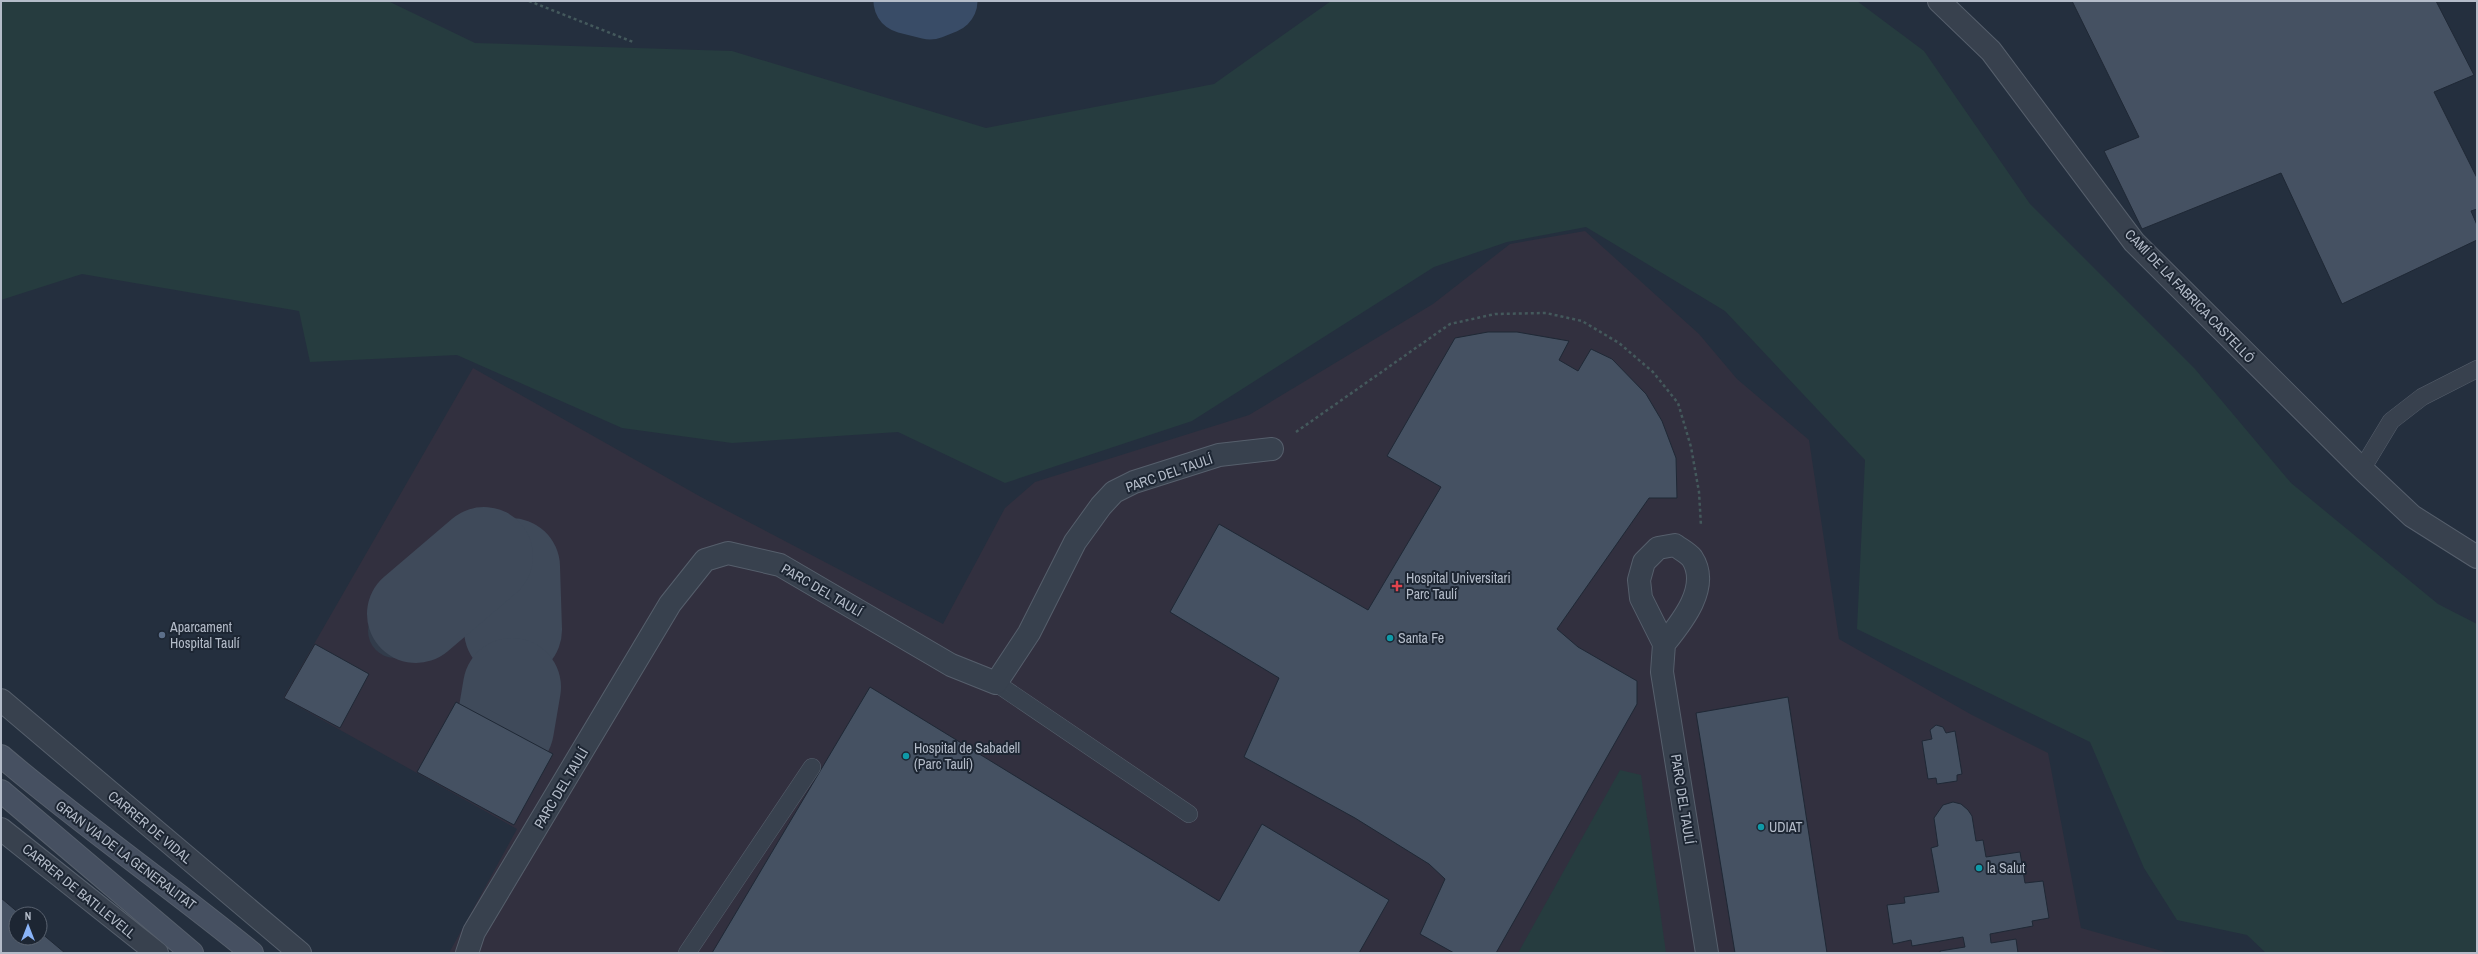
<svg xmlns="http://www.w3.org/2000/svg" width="2478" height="954" viewBox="0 0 2478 954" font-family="'Archivo Narrow',sans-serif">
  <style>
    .medical { fill: #32303f }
    .airport { fill: #323c4b }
    .green { fill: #263c3f }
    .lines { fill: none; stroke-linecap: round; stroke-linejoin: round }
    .river { stroke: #394c67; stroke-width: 65 }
    .taxiway { stroke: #3f4a5a; stroke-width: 98 }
    .building { fill: #455162; stroke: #1f2835 }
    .lane-casing { stroke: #565f6c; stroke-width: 18 }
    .street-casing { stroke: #565f6c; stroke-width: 24 }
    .secondary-casing { stroke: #565f6c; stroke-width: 24 }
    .path { stroke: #44595c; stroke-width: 2.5; stroke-dasharray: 3 3; stroke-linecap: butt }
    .lane { stroke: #38414e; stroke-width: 17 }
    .street { stroke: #38414e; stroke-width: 22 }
    .secondary { stroke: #465061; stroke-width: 22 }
    .health-dot { fill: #e0444e; stroke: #1d2633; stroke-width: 1.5 }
    .service-dot { fill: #5c6f8a; stroke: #1d2633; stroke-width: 1.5 }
    .culture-dot { fill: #0f9aa8; stroke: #1d2633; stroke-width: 1.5 }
    .labels { text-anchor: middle; stroke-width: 4; stroke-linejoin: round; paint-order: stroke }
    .street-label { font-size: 14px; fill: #b4bcc9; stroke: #1d2633 }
    .poi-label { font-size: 14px; fill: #b4bcc9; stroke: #1d2633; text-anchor: start }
  </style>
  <rect width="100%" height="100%" fill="#242f3e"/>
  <polygon class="medical" points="1585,231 1699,334 1737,379 1809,440 1839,639 1972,715 2048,753 2081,928 2169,953 449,953 517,829 283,698 473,368 701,497 943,624 1005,508 1035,482 1249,415 1433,304 1510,244"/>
  <g class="airport">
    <circle cx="395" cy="631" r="27"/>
    <circle cx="515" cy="659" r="29"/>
  </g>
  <g class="green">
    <polygon points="1,1 388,1 475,43 732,51 986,128 1214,84 1331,1 1857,1 1924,51 2030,204 2195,369 2291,483 2438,604 2477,624 2477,953 2266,953 2247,935 2177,920 2144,868 2090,742 1857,629 1865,460 1725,311 1586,227 1507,242 1434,267 1192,421 1005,483 898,432 732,443 622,428 457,355 310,362 299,311 82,274 1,300"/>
    <polygon points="1620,770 1641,775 1666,953 1518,953"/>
  </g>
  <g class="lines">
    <polyline class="river" points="906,1 930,7 945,1"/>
    <g class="taxiway">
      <polyline points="511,567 513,630"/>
      <polyline points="416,614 484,556"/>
      <polyline points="505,728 512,687"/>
    </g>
  </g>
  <g class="building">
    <polygon points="2072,1 2436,1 2474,75 2434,92 2477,178 2477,209 2471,211 2477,225 2477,240 2342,304 2281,173 2142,229 2104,151 2139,137"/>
    <polygon points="1488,332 1517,332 1569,341 1559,360 1578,371 1591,349 1612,359 1646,394 1662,421 1676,458 1677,498 1649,498 1557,629 1578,647 1637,681 1637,704 1496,953 1454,953 1420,934 1445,879 1429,864 1355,818 1244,757 1279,678 1170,612 1219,524 1368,610 1441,487 1387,456 1455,338"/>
    <polygon points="315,644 369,674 340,728 284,698"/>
    <polygon points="870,687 1219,901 1262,824 1389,900 1359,953 712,953"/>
    <polygon points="1788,697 1827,953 1735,953 1696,713"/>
    <polygon points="456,702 553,754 514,825 417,772"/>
    <polygon points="1936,725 1943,727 1946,733 1955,731 1962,774 1957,775 1957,781 1937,784 1936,778 1928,779 1922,741 1932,739 1930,730"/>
    <polygon points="1953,802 1961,804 1968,810 1972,816 1976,841 1983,840 1986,857 2020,852 2025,883 2043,881 2049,918 2032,921 2033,926 1990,934 1991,943 2016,939 2018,953 1940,953 1940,951 1965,947 1963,937 1912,946 1911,940 1893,944 1887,905 1905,903 1904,897 1939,892 1931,848 1938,846 1934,818 1943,805"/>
    <polygon points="1,898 20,914 16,914 16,938 40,938 40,932 65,953 1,953"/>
  </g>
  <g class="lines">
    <g class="lane-casing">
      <g id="lane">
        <polyline points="2362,469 2391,421 2422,397 2477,369"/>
        <polyline points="996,683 1189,814"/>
        <polyline points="687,953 812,767"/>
      </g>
    </g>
    <g class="street-casing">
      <g id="street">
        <polyline points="1939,1 1991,51 2134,242 2362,469 2412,516 2477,557"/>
        <path d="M 1664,644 C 1681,623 1711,587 1692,558 C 1688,553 1680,549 1675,545 L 1658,548 L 1644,562 L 1639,580 L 1641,598 L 1664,644 L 1662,672 L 1707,953"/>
        <polyline points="1,700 300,953"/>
        <polyline points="1,829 157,953"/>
        <polyline points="467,953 474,932 670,604 705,560 728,553 780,565 951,665 996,683 1029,633 1075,542 1101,506 1114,492 1134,482 1219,455 1272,449"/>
      </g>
    </g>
    <g class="secondary-casing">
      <g id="secondary">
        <path d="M 1,756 C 82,825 169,885 252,953"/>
        <polyline points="1,791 192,953"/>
      </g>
    </g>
    <g class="path">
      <polyline points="529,1 633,42"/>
      <polyline points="1296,432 1450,324 1495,314 1546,313 1582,321 1619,343 1653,372 1678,403 1691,447 1699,492 1701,526"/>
    </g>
    <use href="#lane" class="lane"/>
    <use href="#street" class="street"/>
    <use href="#secondary" class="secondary"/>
  </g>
  <path class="health-dot" d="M1395 580h4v4h4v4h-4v4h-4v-4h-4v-4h4z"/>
  <circle class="service-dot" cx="162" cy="635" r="4"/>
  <g class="culture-dot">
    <circle cx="1390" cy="638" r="4"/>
    <circle cx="906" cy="756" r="4"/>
    <circle cx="1761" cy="827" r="4"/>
    <circle cx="1979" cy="868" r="4"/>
  </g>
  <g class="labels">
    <g class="street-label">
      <text transform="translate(2190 296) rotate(46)" y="5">CAMÍ DE LA FABRICA CASTELLÓ</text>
      <text transform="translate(1169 473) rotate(-19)" y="5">PARC DEL TAULÍ</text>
      <text transform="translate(822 590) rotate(30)" y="5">PARC DEL TAULÍ</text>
      <text transform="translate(561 788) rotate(-59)" y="5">PARC DEL TAULÍ</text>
      <text transform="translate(1683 799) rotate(81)" y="5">PARC DEL TAULÍ</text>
      <text transform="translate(150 827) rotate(40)" y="5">CARRER DE VIDAL</text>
      <text transform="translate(126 855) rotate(37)" y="5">GRAN VIA DE LA GENERALITAT</text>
      <text transform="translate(79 891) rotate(39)" y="5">CARRER DE BATLLEVELL</text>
    </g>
    <g class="poi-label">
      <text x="1406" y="583">Hospital Universitari<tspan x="1406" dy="16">Parc Taulí</tspan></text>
      <text x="170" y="632">Aparcament<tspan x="170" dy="16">Hospital Taulí</tspan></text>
      <text x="1398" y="643">Santa Fe</text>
      <text x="914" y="753">Hospital de Sabadell<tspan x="914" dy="16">(Parc Taulí)</tspan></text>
      <text x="1769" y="832">UDIAT</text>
      <text x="1987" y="873">la Salut</text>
    </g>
  </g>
  <rect width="2478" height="954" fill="none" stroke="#b4bcc9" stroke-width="4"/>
  <g transform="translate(28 926)"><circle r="19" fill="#1d2633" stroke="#59626f"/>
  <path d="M0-3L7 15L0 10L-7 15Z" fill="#8ab4f8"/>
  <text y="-6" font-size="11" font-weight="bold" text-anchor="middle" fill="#b4bcc9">N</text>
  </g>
</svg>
